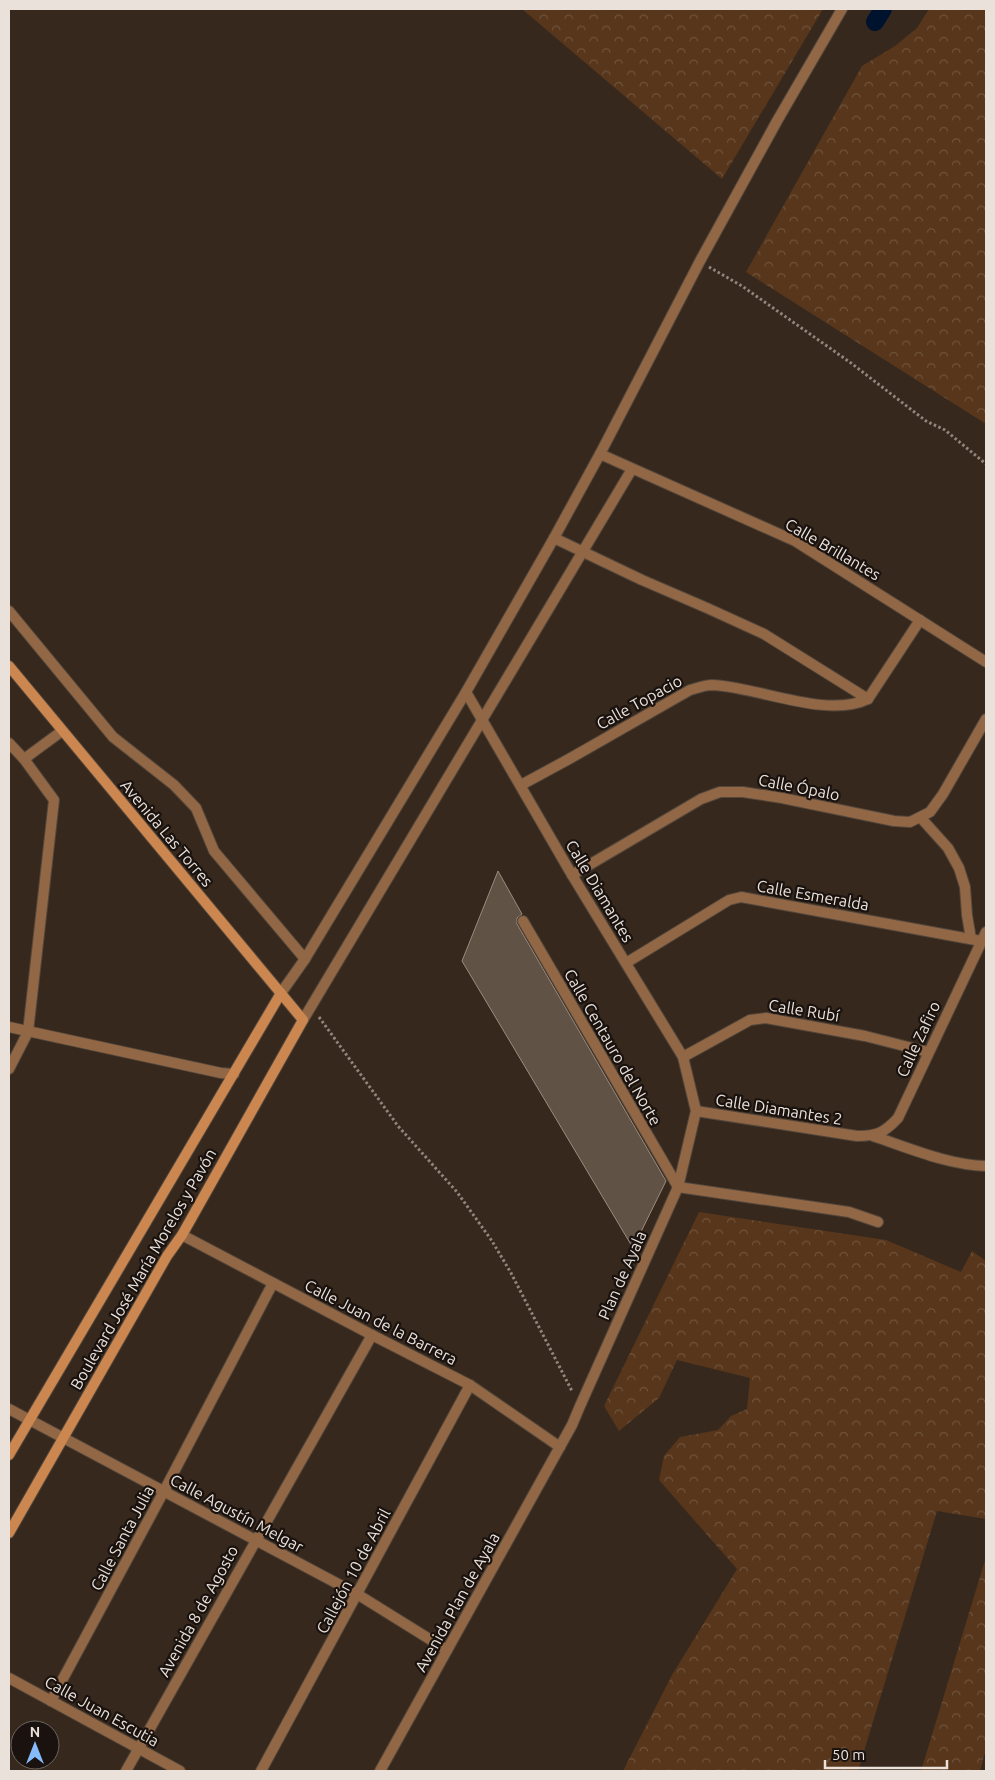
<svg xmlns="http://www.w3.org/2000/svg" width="995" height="1780" viewBox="0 0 995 1780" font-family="Ubuntu,sans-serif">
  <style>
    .forest { fill: url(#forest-crowns) }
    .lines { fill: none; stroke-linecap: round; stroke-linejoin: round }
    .canal { stroke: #00132e; stroke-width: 18 }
    .building { fill: #615246; stroke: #9c8b7e }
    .lane-casing { stroke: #53463b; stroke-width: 12 }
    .street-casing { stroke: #53463b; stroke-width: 12 }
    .secondary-casing { stroke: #53463b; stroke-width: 12 }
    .path { stroke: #91857c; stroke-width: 3; stroke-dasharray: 2.5 2.5; stroke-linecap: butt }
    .lane { stroke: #916745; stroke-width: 10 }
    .street { stroke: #916745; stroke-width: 10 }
    .secondary { stroke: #cb874f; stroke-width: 10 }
    .labels { text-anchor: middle; stroke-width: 4.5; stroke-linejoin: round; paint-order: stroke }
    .street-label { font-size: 16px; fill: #eae1da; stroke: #19120e }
  </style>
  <defs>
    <pattern id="forest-crowns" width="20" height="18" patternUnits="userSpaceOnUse" patternTransform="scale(1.25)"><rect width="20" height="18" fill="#57361b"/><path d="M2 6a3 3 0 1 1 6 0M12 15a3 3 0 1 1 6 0" fill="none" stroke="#6f533c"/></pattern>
  </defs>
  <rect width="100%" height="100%" fill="#36281d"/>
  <g class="forest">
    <polygon points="522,9 823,9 722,179"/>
    <polygon points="929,9 986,9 986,424 746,272 862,66 895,46 917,28"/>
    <polygon points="699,1212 886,1240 961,1272 972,1251 986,1261 986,1519 937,1511 858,1771 623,1771 672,1675 737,1569 659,1480 664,1456 680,1437 718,1430 731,1416 747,1409 750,1378 677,1360 659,1398 619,1431 604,1406"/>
    <polygon points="986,1557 986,1749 980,1771 921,1771"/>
  </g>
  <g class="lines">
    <polyline class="canal" points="875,22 883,9"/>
  </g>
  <polygon class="building" points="498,871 522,914 517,918 517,924 666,1181 633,1248 462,961"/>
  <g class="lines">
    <g class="lane-casing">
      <polyline id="lane" points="523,921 678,1187"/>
    </g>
    <g class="street-casing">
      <g id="street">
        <polyline points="600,454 795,541 986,662"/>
        <polyline points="554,538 642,580 707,608 764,634 868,699"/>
        <polyline points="9,611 113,737 174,785 196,808 214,851 305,959"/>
        <polyline points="9,743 24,759 54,800 28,1032 9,1069"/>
        <polyline points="24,759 62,731"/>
        <path d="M 521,785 L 569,759 L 690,690 C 697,688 705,685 712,685 C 759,687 826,719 868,699 L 920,620"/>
        <polyline points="921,818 948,848 959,868 965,887 967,915 971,939"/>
        <polyline points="572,875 701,799 720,792 743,792 782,798 894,821 910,822 930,812 943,794 986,719"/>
        <polyline points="626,963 729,900 741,897 981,941"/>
        <polyline points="281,993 305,959 466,692 554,538 600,454 700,261 777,121 842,9"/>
        <polyline points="303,1020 632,469"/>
        <polyline points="9,1027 221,1073 234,1074"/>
        <polyline points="683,1057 750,1020 766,1018 865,1036 928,1052"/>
        <path d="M 696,1111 L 857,1136 C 877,1136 884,1133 898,1118 L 986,932"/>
        <path d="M 873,1136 C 909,1148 948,1165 986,1166"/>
        <polyline points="678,1187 849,1212 878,1222"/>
        <polyline points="182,1235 372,1335 470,1385 560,1447"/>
        <polyline points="9,1409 357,1594 447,1650"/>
        <polyline points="9,1678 180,1771"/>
        <polyline points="51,1701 164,1491 273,1283"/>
        <polyline points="126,1771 372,1335"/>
        <polyline points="261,1771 470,1385"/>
        <polyline points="380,1771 572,1425 580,1406 678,1187 696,1111 683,1057 572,875 466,692"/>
      </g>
    </g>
    <g class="secondary-casing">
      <g id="secondary">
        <polyline points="9,666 303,1020 182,1235 167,1256 9,1533"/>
        <polyline points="9,1455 281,993"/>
      </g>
    </g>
    <g class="path">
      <polyline points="709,267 742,286 851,363 926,421 945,430 986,464"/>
      <polyline points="319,1017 398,1126 457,1192 492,1241 511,1273 572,1391"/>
    </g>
    <use href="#lane" class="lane"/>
    <use href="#street" class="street"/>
    <use href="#secondary" class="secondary"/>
  </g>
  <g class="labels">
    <g class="street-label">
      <text transform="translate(833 549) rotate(30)" y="6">Calle Brillantes</text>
      <text transform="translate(639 702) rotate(-29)" y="6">Calle Topacio</text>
      <text transform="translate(799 787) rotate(11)" y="6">Calle Ópalo</text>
      <text transform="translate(167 833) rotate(50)" y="6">Avenida Las Torres</text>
      <text transform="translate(600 891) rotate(59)" y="6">Calle Diamantes</text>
      <text transform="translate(813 895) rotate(10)" y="6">Calle Esmeralda</text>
      <text transform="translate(804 1010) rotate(9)" y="6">Calle Rubí</text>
      <text transform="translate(918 1039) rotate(-65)" y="6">Calle Zafiro</text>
      <text transform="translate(613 1047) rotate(60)" y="6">Calle Centauro del Norte</text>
      <text transform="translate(779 1109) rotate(9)" y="6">Calle Diamantes 2</text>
      <text transform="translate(143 1269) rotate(-60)" y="6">Boulevard José María Morelos y Pavón</text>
      <text transform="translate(622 1275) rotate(-66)" y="6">Plan de Ayala</text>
      <text transform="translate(381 1322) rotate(27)" y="6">Calle Juan de la Barrera</text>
      <text transform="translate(237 1513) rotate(28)" y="6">Calle Agustín Melgar</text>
      <text transform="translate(122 1538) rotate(-62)" y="6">Calle Santa Julia</text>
      <text transform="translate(353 1571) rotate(-62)" y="6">Callejón 10 de Abril</text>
      <text transform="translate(457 1602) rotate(-61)" y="6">Avenida Plan de Ayala</text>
      <text transform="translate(198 1611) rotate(-61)" y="6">Avenida 8 de Agosto</text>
      <text transform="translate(102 1711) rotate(29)" y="6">Calle Juan Escutia</text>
    </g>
  </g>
  <rect width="995" height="1780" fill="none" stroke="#eae1da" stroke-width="20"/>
  <g transform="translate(35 1745)"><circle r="24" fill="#19120e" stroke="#6d6560"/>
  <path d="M0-4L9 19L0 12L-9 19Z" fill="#86bbfb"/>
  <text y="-8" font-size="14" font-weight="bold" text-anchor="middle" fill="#eae1da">N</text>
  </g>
  <path d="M825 1760v8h122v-8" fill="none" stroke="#eae1da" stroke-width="2.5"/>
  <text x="832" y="1760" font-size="15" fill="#eae1da" stroke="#19120e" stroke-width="4" paint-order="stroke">50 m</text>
</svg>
